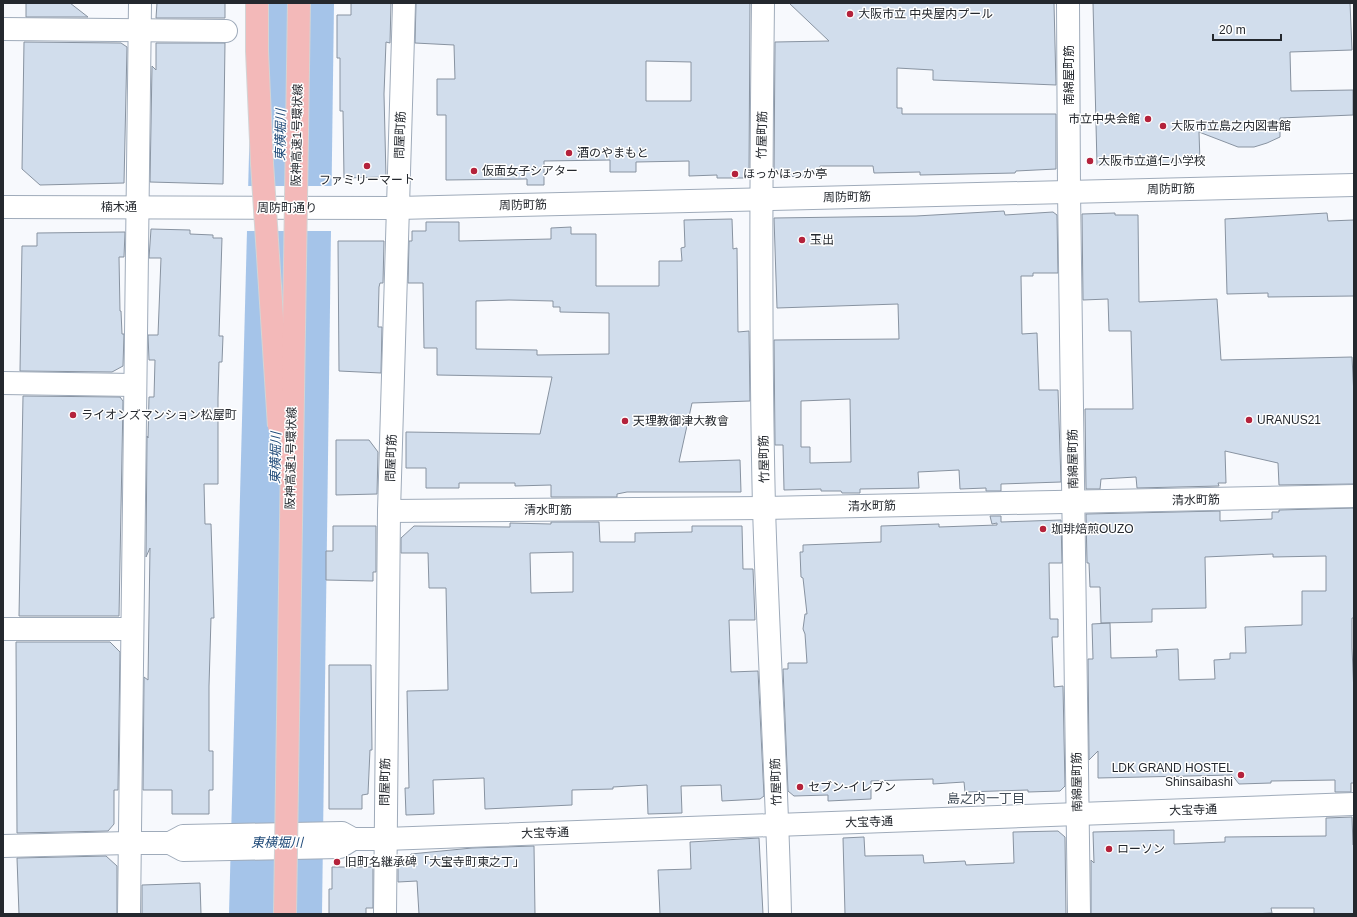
<svg xmlns="http://www.w3.org/2000/svg" width="1357" height="917" viewBox="0 0 1357 917" font-family="Helvetica,'Noto Sans JP',sans-serif">
  <style>
    .water { fill: #a5c4e9 }
    .pier { fill: #f7f9fd }
    .building { fill: #d1ddec; stroke: #8893a1; fill-rule: evenodd }
    .lines { fill: none; stroke-linecap: round; stroke-linejoin: round }
    .street-casing { stroke: #9fabba; stroke-width: 24 }
    .secondary-casing { stroke: #9fabba; stroke-width: 24 }
    .highway-casing { stroke: #d3d4d5; stroke-width: 24 }
    .street { stroke: #fff; stroke-width: 22 }
    .secondary { stroke: #fff; stroke-width: 22 }
    .highway { stroke: #f3b9b9; stroke-width: 22 }
    .highway-bridge-casing { stroke: #d3d4d5; stroke-width: 24; stroke-linecap: butt }
    .highway-bridge { stroke: #f3b9b9; stroke-width: 22 }
    .poi-dot { fill: #b4223b; stroke: #fff; stroke-width: 1.5 }
    .labels { text-anchor: middle; stroke-width: 3; stroke-linejoin: round; paint-order: stroke }
    .poi-label { font-size: 12px; fill: #24282e; stroke: #fff; text-anchor: start }
    .street-label { font-size: 12px; fill: #24282e; stroke: #fff }
    .water-label { font-size: 13px; font-style: italic; fill: #1f4978; stroke: #fff }
    .neighbourhood-label { font-size: 13px; fill: #424d59; stroke: #fff }
  </style>
  <rect width="100%" height="100%" fill="#f7f9fd"/>
  <polygon class="water" points="253,3 334,3 322,914 229,914"/>
  <polygon class="pier" points="246,186 333,186 333,231 244,231"/>
  <g class="building">
    <polygon points="26,3 70,3 88,17 26,17"/>
    <polygon points="157,3 225,3 225,18 156,18"/>
    <polygon points="351,3 391,3 390,43 386,42 384,94 386,177 344,178 343,111 340,111 340,58 337,58 337,15 351,15"/>
    <path d="M 416,3 L 750,3 L 749,178 L 717,178 L 717,175 L 689,176 L 689,161 L 636,162 L 636,172 L 610,172 L 610,160 L 544,161 L 544,185 L 527,185 L 527,179 L 446,180 L 446,115 L 437,115 L 437,79 L 455,79 L 454,45 L 415,43 ZM 646,61 L 691,62 L 691,101 L 646,101 Z"/>
    <polygon points="789,3 1054,3 1056,85 933,80 933,70 897,68 897,108 902,108 902,114 1056,114 1056,169 1016,171 1015,173 920,175 920,172 874,173 873,166 820,166 820,175 781,177 774,169 775,42 829,41"/>
    <polygon points="1093,3 1350,3 1352,50 1290,52 1291,91 1353,90 1353,115 1280,118 1280,137 1267,143 1254,147 1238,147 1199,132 1200,162 1097,165"/>
    <polygon points="24,42 121,43 127,47 124,183 40,185 22,169"/>
    <polygon points="156,43 225,43 223,184 150,182 152,66 156,70"/>
    <path d="M 1004,211 L 1005,215 L 1053,212 L 1057,215 L 1058,273 L 1033,273 L 1033,276 L 1021,276 L 1022,334 L 1037,333 L 1039,390 L 1058,390 L 1061,482 L 1001,484 L 1001,491 L 986,491 L 986,488 L 960,489 L 959,470 L 918,472 L 919,488 L 860,489 L 860,493 L 842,493 L 841,491 L 821,491 L 821,489 L 784,490 L 783,445 L 775,445 L 774,340 L 899,339 L 898,304 L 777,308 L 774,218 L 916,216 ZM 850,399 L 851,462 L 810,463 L 810,447 L 801,447 L 801,401 Z"/>
    <polygon points="1115,213 1115,215 1138,215 1139,302 1217,299 1221,360 1352,357 1354,396 1354,484 1279,485 1278,463 1225,451 1226,483 1218,483 1219,486 1137,488 1136,477 1101,479 1100,489 1086,489 1085,409 1133,409 1131,331 1109,331 1108,299 1083,300 1082,214"/>
    <polygon points="1327,213 1328,221 1354,220 1354,296 1268,297 1268,293 1227,294 1225,219"/>
    <path d="M 732,219 L 733,249 L 737,248 L 738,332 L 749,331 L 750,401 L 692,403 L 679,462 L 740,460 L 741,492 L 627,492 L 617,494 L 617,497 L 551,497 L 551,485 L 515,486 L 515,483 L 459,483 L 459,488 L 426,488 L 426,468 L 406,468 L 406,432 L 540,434 L 552,377 L 437,375 L 437,348 L 424,348 L 423,283 L 408,283 L 409,241 L 412,241 L 412,231 L 426,231 L 426,222 L 459,222 L 459,241 L 551,239 L 551,228 L 571,227 L 571,234 L 596,234 L 596,286 L 659,286 L 659,261 L 682,261 L 681,248 L 685,247 L 684,220 ZM 509,300 L 553,301 L 553,307 L 560,307 L 560,312 L 609,313 L 609,354 L 537,355 L 537,350 L 476,349 L 476,301 Z"/>
    <polygon points="151,229 190,230 190,234 213,235 213,238 222,238 219,336 223,336 222,362 219,362 218,398 218,484 204,484 205,524 211,524 214,618 211,618 209,686 209,751 213,751 213,790 209,790 209,814 172,814 172,790 143,790 144,677 148,680 150,548 146,557 147,436 148,438 149,397 154,397 155,360 149,360 148,335 158,335 161,258 149,258"/>
    <polygon points="125,232 124,257 119,257 120,311 121,311 122,334 124,334 123,366 112,372 20,371 22,246 37,246 37,233"/>
    <polygon points="338,241 384,241 383,283 380,283 379,287 378,327 382,327 381,373 339,371"/>
    <polygon points="23,396 120,397 123,401 119,616 19,616"/>
    <polygon points="336,440 369,440 378,452 377,494 336,495"/>
    <polygon points="1354,508 1354,618 1352,618 1352,648 1354,694 1354,783 1351,783 1351,792 1335,792 1335,780 1271,781 1271,783 1239,784 1232,775 1098,778 1098,751 1089,760 1088,659 1093,659 1092,624 1110,623 1111,658 1157,657 1156,650 1178,649 1179,680 1215,679 1214,660 1230,659 1230,653 1246,653 1245,627 1302,625 1302,591 1326,591 1326,556 1273,557 1273,554 1205,557 1206,608 1152,609 1152,622 1101,623 1100,587 1090,587 1089,563 1087,563 1086,514 1220,511 1220,521 1272,519 1272,512 1279,512 1279,510"/>
    <polygon points="990,516 1001,516 1001,522 1061,520 1062,563 1049,563 1050,619 1058,619 1058,637 1052,637 1054,687 1063,686 1065,786 1060,791 1028,792 1028,790 965,792 964,782 933,784 933,779 871,781 871,799 828,801 828,795 794,796 788,791 783,669 788,669 788,663 807,663 805,634 803,629 805,614 807,614 803,578 801,577 800,552 803,552 803,545 881,542 881,526 939,524 939,527 997,525 997,523 992,524"/>
    <path d="M 551,522 L 599,522 L 600,542 L 635,542 L 635,533 L 692,532 L 692,526 L 742,526 L 743,569 L 753,569 L 755,620 L 729,620 L 731,672 L 758,671 L 764,796 L 760,799 L 722,801 L 721,785 L 681,786 L 682,813 L 648,814 L 647,785 L 613,787 L 613,789 L 572,790 L 572,805 L 485,809 L 484,778 L 433,780 L 434,814 L 406,815 L 405,788 L 409,788 L 407,691 L 448,690 L 446,588 L 429,588 L 428,553 L 401,553 L 401,538 L 414,526 L 510,527 L 510,523 L 551,524 ZM 573,552 L 573,592 L 531,593 L 530,553 Z"/>
    <polygon points="333,526 376,526 376,572 373,572 373,581 326,580 326,551 333,551"/>
    <polygon points="16,642 110,642 120,652 118,790 114,790 114,824 108,831 17,833"/>
    <polygon points="329,665 371,665 372,750 370,750 368,794 362,795 362,809 329,809"/>
    <polygon points="1352,817 1353,845 1354,845 1354,914 1314,914 1314,908 1271,908 1272,913 1253,914 1091,914 1091,860 1094,863 1093,832 1174,830 1174,844 1225,842 1225,837 1326,836 1326,818"/>
    <polygon points="1058,831 1065,837 1066,914 845,914 843,838 864,837 865,856 923,855 924,863 965,861 966,865 1014,863 1013,832"/>
    <polygon points="759,838 763,914 660,914 658,870 691,869 690,842"/>
    <polygon points="534,846 535,914 419,914 417,881 398,882 398,868 411,854 472,848"/>
    <polygon points="106,856 117,866 117,914 19,914 17,858"/>
    <polygon points="332,867 373,867 373,908 366,908 366,914 329,914 329,889 332,889"/>
    <polygon points="200,883 201,914 142,914 142,885"/>
  </g>
  <g class="lines">
    <g class="street-casing">
      <g id="street">
        <path d="M 763,3 C 761,171 760,339 764,507 C 768,643 777,778 780,914"/>
        <polyline points="1068,3 1069,191 1079,914"/>
        <polyline points="3,29 226,31"/>
        <polyline points="3,207 398,208 1354,185"/>
        <polyline points="3,383 134,385"/>
        <polyline points="389,511 764,508 1354,496"/>
        <polyline points="3,629 131,629"/>
        <polygon points="342,833 353,839 340,847 183,850 170,843 183,836"/>
        <polyline points="385,839 1354,804"/>
        <polyline points="3,846 129,843"/>
        <polyline points="129,914 140,3"/>
      </g>
    </g>
    <g class="secondary-casing">
      <g id="secondary">
        <polyline points="353,839 385,839"/>
        <polyline points="129,843 170,843"/>
        <polyline points="385,914 389,511 404,3"/>
      </g>
    </g>
    <g class="highway-casing">
      <polyline id="highway" points="257,3 257,51 262,163"/>
    </g>
    <use href="#street" class="street"/>
    <use href="#secondary" class="secondary"/>
    <use href="#highway" class="highway"/>
    <g class="highway-bridge-casing">
      <g id="highway-bridge">
        <polyline points="262,163 279,426"/>
        <polyline points="285,914 299,3"/>
      </g>
    </g>
    <use href="#highway-bridge" class="highway-bridge"/>
  </g>
  <g class="poi-dot">
    <circle cx="850" cy="14" r="4"/>
    <circle cx="1148" cy="119" r="4"/>
    <circle cx="1163" cy="126" r="4"/>
    <circle cx="569" cy="153" r="4"/>
    <circle cx="1090" cy="161" r="4"/>
    <circle cx="367" cy="166" r="4"/>
    <circle cx="474" cy="171" r="4"/>
    <circle cx="735" cy="174" r="4"/>
    <circle cx="802" cy="240" r="4"/>
    <circle cx="73" cy="415" r="4"/>
    <circle cx="1249" cy="420" r="4"/>
    <circle cx="625" cy="421" r="4"/>
    <circle cx="1043" cy="529" r="4"/>
    <circle cx="1241" cy="775" r="4"/>
    <circle cx="800" cy="787" r="4"/>
    <circle cx="1109" cy="849" r="4"/>
    <circle cx="337" cy="862" r="4"/>
  </g>
  <g class="labels">
    <g class="poi-label">
      <text x="858" y="18">大阪市立 中央屋内プール</text>
      <text x="1140" y="123" text-anchor="end">市立中央会館</text>
      <text x="1171" y="130">大阪市立島之内図書館</text>
      <text x="577" y="157">酒のやまもと</text>
      <text x="1098" y="165">大阪市立道仁小学校</text>
      <text x="482" y="175">仮面女子シアター</text>
      <text x="743" y="178">ほっかほっか亭</text>
      <text x="367" y="184" text-anchor="middle">ファミリーマート</text>
      <text x="810" y="244">玉出</text>
      <text x="81" y="419">ライオンズマンション松屋町</text>
      <text x="1257" y="424">URANUS21</text>
      <text x="633" y="425">天理教御津大教會</text>
      <text x="1051" y="533">珈琲焙煎OUZO</text>
      <text x="1233" y="772" text-anchor="end">LDK GRAND HOSTEL<tspan x="1233" dy="14">Shinsaibashi</tspan></text>
      <text x="808" y="791">セブン-イレブン</text>
      <text x="1117" y="853">ローソン</text>
      <text x="345" y="866">旧町名継承碑「大宝寺町東之丁」</text>
    </g>
    <g class="street-label">
      <text transform="translate(1069 75) rotate(-90)" y="4">南綿屋町筋</text>
      <text transform="translate(297 135) rotate(-89)" y="4">阪神高速1号環状線</text>
      <text transform="translate(400 135) rotate(-88)" y="4">問屋町筋</text>
      <text transform="translate(762 135) rotate(-89)" y="4">竹屋町筋</text>
      <text transform="translate(1171 189) rotate(-1)" y="4">周防町筋</text>
      <text transform="translate(847 197) rotate(-1)" y="4">周防町筋</text>
      <text transform="translate(523 205) rotate(-1)" y="4">周防町筋</text>
      <text x="119" y="211">楠木通</text>
      <text x="287" y="212">周防町通り</text>
      <text transform="translate(291 458) rotate(-89)" y="4">阪神高速1号環状線</text>
      <text transform="translate(391 458) rotate(-88)" y="4">問屋町筋</text>
      <text transform="translate(764 459) rotate(-91)" y="4">竹屋町筋</text>
      <text transform="translate(1073 459) rotate(-91)" y="4">南綿屋町筋</text>
      <text transform="translate(1196 500) rotate(-1)" y="4">清水町筋</text>
      <text transform="translate(872 506) rotate(-1)" y="4">清水町筋</text>
      <text x="548" y="514">清水町筋</text>
      <text transform="translate(385 782) rotate(-89)" y="4">問屋町筋</text>
      <text transform="translate(776 782) rotate(-92)" y="4">竹屋町筋</text>
      <text transform="translate(1077 782) rotate(-91)" y="4">南綿屋町筋</text>
      <text transform="translate(1193 810) rotate(-2)" y="4">大宝寺通</text>
      <text transform="translate(869 822) rotate(-2)" y="4">大宝寺通</text>
      <text transform="translate(545 833) rotate(-2)" y="4">大宝寺通</text>
    </g>
    <g class="water-label">
      <text transform="translate(280 135) rotate(-89)" y="5">東横堀川</text>
      <text transform="translate(275 458) rotate(-89)" y="5">東横堀川</text>
      <text x="277" y="847">東横堀川</text>
    </g>
    <g class="neighbourhood-label">
      <text x="986" y="803">島之内一丁目</text>
    </g>
  </g>
  <rect width="1357" height="917" fill="none" stroke="#24282e" stroke-width="8"/>
  <path d="M1213 34v6h68v-6" fill="none" stroke="#24282e" stroke-width="2"/>
  <text x="1219" y="34" font-size="12" fill="#24282e" stroke="#ffffff" stroke-width="3" paint-order="stroke">20 m</text>
</svg>
